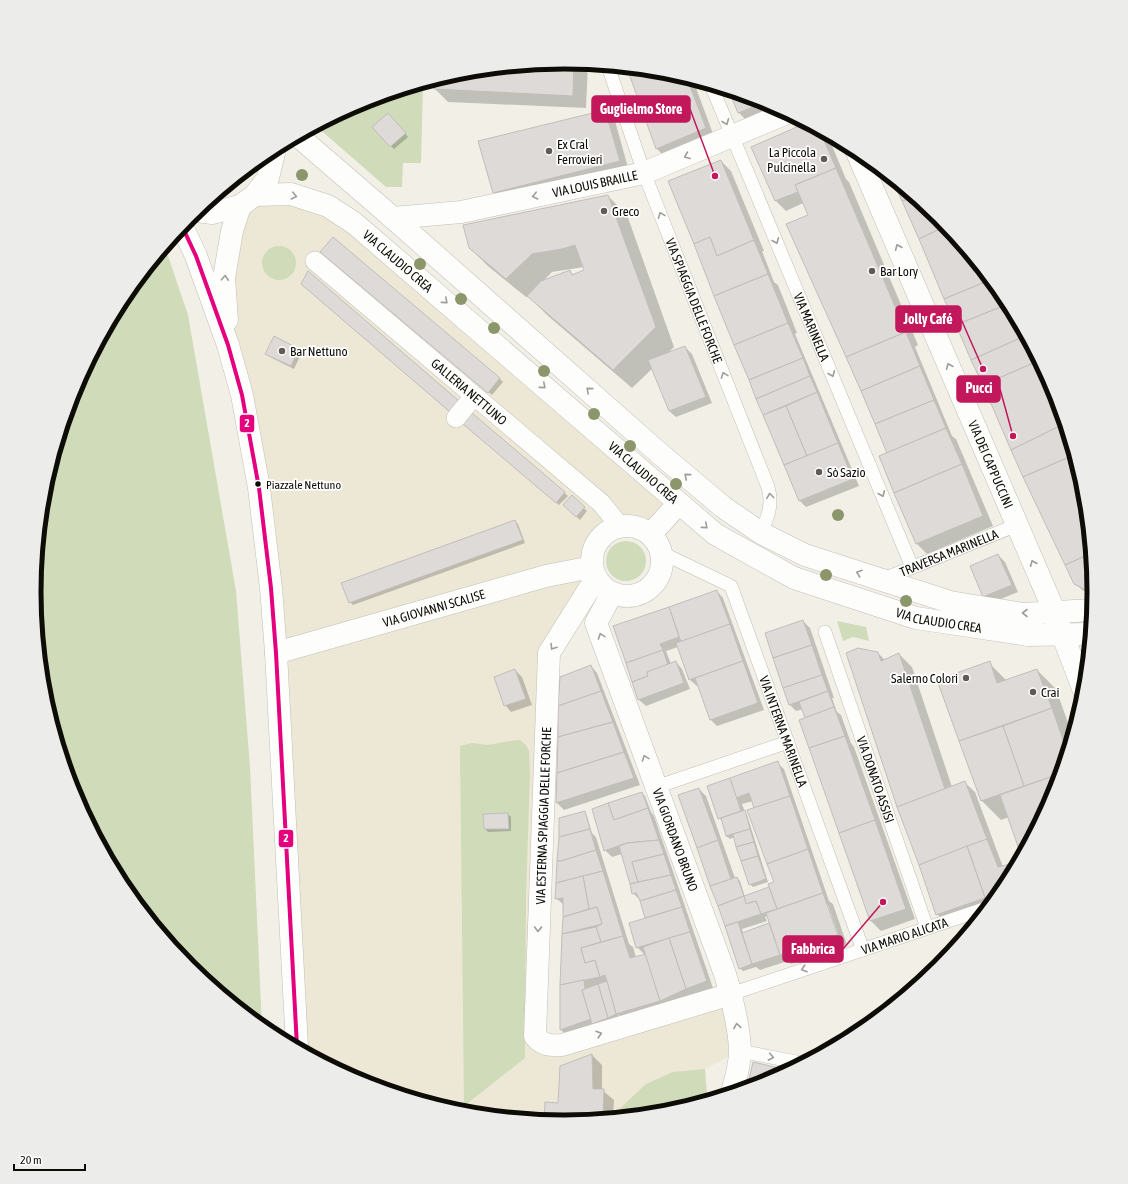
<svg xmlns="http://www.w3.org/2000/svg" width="1128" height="1184" viewBox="0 0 1128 1184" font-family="'Asap Condensed',sans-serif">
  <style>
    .built { fill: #ede8d6 }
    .green { fill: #cfdbb9; fill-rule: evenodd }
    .shadow { fill: #0003; fill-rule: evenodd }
    .building { fill: #dedad8; stroke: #c1bdbb }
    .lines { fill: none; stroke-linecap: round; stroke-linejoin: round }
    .service-casing { stroke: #c0beb7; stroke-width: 14 }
    .pedestrian-casing { stroke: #c0beb7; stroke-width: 20 }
    .minor-casing { stroke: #c0beb7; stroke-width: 23 }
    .secondary-casing { stroke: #c0beb7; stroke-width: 23 }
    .service { stroke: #fdfdfb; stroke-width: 13 }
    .pedestrian { stroke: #fdfdfb; stroke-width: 19 }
    .minor { stroke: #fdfdfb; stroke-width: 22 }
    .secondary { stroke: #fdfdfb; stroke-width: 22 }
    .bus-1-casing { stroke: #fff; stroke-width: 7 }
    .bus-1 { stroke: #e5007d; stroke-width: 4 }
    .tree { fill: #8b966b }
    .oneway { stroke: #9d9d99 }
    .poi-dot { fill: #5e5c54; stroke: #fff; stroke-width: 1.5 }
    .bus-dot { fill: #0e0c06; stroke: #fff; stroke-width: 1.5 }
    .labels { text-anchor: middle; stroke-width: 3.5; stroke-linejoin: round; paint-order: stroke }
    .bus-label { font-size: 12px; fill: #0e0c06; stroke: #fff; text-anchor: start }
    .poi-label { font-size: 13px; fill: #0e0c06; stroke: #fff; text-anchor: start }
    .street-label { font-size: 13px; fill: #0e0c06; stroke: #fff }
    .rim { fill: none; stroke: #0e0c06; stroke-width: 5 }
    .leader { fill: none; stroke: #c2185b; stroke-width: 1.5 }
    .callout-dot { fill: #c2185b; stroke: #fff; stroke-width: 1.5 }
    .callout { fill: #c2185b; stroke: #c2185b; stroke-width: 1.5 }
    .callout-label { font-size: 14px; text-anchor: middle; font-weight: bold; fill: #fff }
    .line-badge { stroke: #fff; stroke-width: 1.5 }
    .badge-label { font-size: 11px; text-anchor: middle; font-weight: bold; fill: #fff }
  </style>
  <rect width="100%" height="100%" fill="#f2f0e6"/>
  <polygon class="built" points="255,195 328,206 679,503 651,534 636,526 620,526 608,530 599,539 592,555 592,567 549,653 538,1040 731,994 740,1051 705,1069 707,1096 706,1100 667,1112 564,1122 460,1112 361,1082 297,1047 276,653 224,278"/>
  <g class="green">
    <polygon points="423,84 421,163 403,163 402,187 386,187 316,126 361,102"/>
    <circle cx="279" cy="263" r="17"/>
    <polygon points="165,247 188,315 236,591 250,767 262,1027 189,967 123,886 74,795 44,695 34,592 44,488 74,389 123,297"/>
    <circle cx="626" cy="561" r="20"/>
    <polygon points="837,621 866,627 869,641 853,637 843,641"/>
    <path d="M 520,740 L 526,745 L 529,751 L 530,773 L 526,895 L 525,1058 L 464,1106 L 460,746 L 472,743 L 488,745 L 510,741 ZM 508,813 L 509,828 L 484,829 L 483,814 Z"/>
    <polygon points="705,1069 707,1096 706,1100 667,1112 611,1117 646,1084 673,1072"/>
  </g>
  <g class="shadow">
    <polygon points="564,62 588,64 586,108 448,102 435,89 461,72"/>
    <polygon points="628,68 668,72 693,80 715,139 667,159 657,149"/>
    <polygon points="730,91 767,102 781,110 749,123 739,113"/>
    <polygon points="604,111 615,121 629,171 504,203 494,192"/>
    <polygon points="391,117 408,137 394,149 391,146"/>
    <polygon points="807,124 827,134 846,179 849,182 918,345 915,347 952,436 956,439 993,526 927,554 917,544 880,457 888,454 809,216 803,203 786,211 776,201 752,147"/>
    <polygon points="721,161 731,171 764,251 762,251 774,282 778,285 797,333 795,334 859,486 806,507 800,501 735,345"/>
    <polygon points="894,180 939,217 1005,298 1054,389 1084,489 1094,596 1082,590 1075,583 945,298"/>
    <path d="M 608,196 L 627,215 L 674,347 L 667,354 L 685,347 L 692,354 L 712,403 L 676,417 L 669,411 L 653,368 L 632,388 L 547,315 L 528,296 L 526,297 L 489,267 L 469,247 ZM 584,267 L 585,271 L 574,276 L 569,271 L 543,281 L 552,272 Z"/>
    <polygon points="333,238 500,379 503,382 492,395 325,255"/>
    <polygon points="299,349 302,352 294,369 270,357 267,354"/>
    <polygon points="472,414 568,496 559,505 468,426"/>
    <polygon points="572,497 587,511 580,520 564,505"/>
    <polygon points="515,521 518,524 525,543 353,605 350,602"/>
    <polygon points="998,555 1005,562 1018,592 991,603 984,596"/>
    <polygon points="717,591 723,598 764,710 717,726 711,720 699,686 697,686 690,680 678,647 666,651 671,664 676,662 682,669 690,689 646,706 639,700 614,627"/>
    <polygon points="803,621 810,628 834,698 832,698 837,712 841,715 851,743 854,747 915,919 881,931 871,921 801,720 806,718 803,709 796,711 790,705"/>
    <polygon points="878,653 885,660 899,654 912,667 952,787 964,782 975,792 1003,867 1005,887 984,911 947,924 937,914"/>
    <polygon points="989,663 1007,681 1037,670 1056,689 1072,734 1054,795 1022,854 1009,817 1001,820 982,801 938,681"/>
    <polygon points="591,666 597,673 640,785 564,810 557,803 561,678"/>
    <polygon points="515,670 522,677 532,705 511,712 505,705"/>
    <path d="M 777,763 L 784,769 L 829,901 L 833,904 L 847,945 L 791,964 L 788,961 L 760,970 L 756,967 L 743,971 L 740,968 L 719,905 L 699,789 L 706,796 L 735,878 L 737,878 L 740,881 L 745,897 L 769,888 L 772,891 L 775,883 L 753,801 L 742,804 L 745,812 L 747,815 L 768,882 L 753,887 L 750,884 L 735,837 L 730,839 L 726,836 L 723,822 L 719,818 L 708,786 ZM 826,905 L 828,905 L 840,939 L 838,940 ZM 768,916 L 772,927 L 769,925 L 743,933 L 742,929 L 767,921 L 765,917 Z"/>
    <polygon points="642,793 645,796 651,812 654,816 713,988 693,995 627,1024 618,1014 619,1017 567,1036 561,1030 564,905 556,898 584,812 587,816 592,833 596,837 629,944 633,947 636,957 645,955 637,947 646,919 640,900 633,893 622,854 612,857 605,850"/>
    <polygon points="508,814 511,817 511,831 488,832 485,829 484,815"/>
    <polygon points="592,1055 602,1065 602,1090 614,1100 613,1117 564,1122 545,1120 546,1103 559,1104 561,1067"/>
  </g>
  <g class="building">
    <polygon points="564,62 574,63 573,96 434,89 434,80 461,72"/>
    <polygon points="627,68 668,72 687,78 706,128 656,149"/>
    <polygon points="729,91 766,102 738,113"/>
    <polygon points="605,110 620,161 493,193 478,141"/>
    <polygon points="388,113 406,133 390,147 372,127"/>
    <polygon points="806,123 820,131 836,168 795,185 798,192 775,201 751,147"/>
    <polygon points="721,160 754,240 717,256 710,237 694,244 668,181"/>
    <polygon points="836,168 906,332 846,357 786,224 808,215 795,185"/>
    <polygon points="892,179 914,197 902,201"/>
    <polygon points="608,195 656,327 613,370 527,296 541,281 570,270 572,275 584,270 575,245 562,249 532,254 506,279 469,248 463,225"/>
    <polygon points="914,197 939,217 946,226 919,239 902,201"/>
    <polygon points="946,226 990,280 944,299 919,239"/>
    <polygon points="333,237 500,378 488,393 320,252"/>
    <polygon points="710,237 717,256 754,240 768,274 714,296 694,244"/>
    <polygon points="308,271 459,401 450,412 301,284"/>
    <polygon points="768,274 788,323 734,345 714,296"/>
    <polygon points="990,280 1005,298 1008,304 956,325 944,299"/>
    <polygon points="1008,304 1025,336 971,360 956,325"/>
    <polygon points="788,323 803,358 749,380 734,345"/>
    <polygon points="906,332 920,366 861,391 846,357"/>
    <polygon points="274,336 299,349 291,366 265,354"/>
    <polygon points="1025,336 1038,361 983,385 971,360"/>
    <polygon points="685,346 706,397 669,411 648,360"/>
    <polygon points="803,358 810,376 756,399 749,380"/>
    <polygon points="1038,361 1054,389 1064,424 1011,450 983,385"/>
    <polygon points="920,366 934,400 875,424 861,391"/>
    <polygon points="810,376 817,392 763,415 756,399"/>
    <polygon points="817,392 838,443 807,456 786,406"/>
    <polygon points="934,400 946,428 887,453 875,424"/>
    <polygon points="786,406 807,456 784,465 763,415"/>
    <polygon points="472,413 565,492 556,503 463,424"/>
    <polygon points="1064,424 1074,455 1023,477 1011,450"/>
    <polygon points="946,428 962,464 894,493 879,456"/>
    <polygon points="838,443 853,479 799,501 784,465"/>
    <polygon points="1074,455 1084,489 1090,554 1065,565 1023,477"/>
    <polygon points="962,464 983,516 916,544 894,493"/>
    <polygon points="572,495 585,507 576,517 563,505"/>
    <polygon points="515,520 523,540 349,603 341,583"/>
    <polygon points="998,554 1012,585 983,597 970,566"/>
    <polygon points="1090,554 1094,590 1088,591 1074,584 1065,565"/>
    <polygon points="717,590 730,624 681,642 669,607"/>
    <polygon points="669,607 679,637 660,644 663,650 626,663 613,626"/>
    <polygon points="803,620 812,645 773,658 765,633"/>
    <polygon points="730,624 743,661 689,680 676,643"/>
    <polygon points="812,645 822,675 783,688 773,658"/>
    <polygon points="858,648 878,652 881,661 899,653 945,789 897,807 846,653"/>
    <polygon points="663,650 668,665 647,672 648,676 632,682 626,663"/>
    <polygon points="676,661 684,683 638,700 632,682 648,676 647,672"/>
    <polygon points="743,661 758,703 710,720 695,678"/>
    <polygon points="990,661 997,683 1037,669 1052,708 959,741 937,680"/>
    <polygon points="591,665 601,691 558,706 560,677"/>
    <polygon points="515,669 526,699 504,706 494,677"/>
    <polygon points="822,675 828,691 789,705 783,688"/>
    <polygon points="601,691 613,722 558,737 558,706"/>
    <polygon points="828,691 834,707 805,718 799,702"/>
    <polygon points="834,707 845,736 809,748 799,720"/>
    <polygon points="1052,708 1067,751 1060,774 1024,786 1003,726"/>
    <polygon points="613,722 624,752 557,773 558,737"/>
    <polygon points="1003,726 1024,786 981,801 959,741"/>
    <polygon points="845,736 875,820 839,833 809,748"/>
    <polygon points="624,752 634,778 556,803 557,773"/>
    <polygon points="778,761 790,796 754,808 749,793 736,798 730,778"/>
    <polygon points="1053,776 1057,785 1054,795 1021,855 1000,795"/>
    <polygon points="730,778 741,811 718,819 707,786"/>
    <polygon points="965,781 987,839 919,865 897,807"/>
    <polygon points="699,788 718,840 697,848 678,795"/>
    <polygon points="642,792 648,808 614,820 608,803"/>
    <polygon points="790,796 808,849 767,864 747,810"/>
    <polygon points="608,803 614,820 648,808 659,840 627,843 604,851 592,809"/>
    <polygon points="745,810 750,829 726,836 721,818"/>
    <polygon points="585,811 590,829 559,837 559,818"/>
    <polygon points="508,813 509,829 484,829 483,814"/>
    <polygon points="875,820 906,909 870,921 839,833"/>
    <polygon points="590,829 596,850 561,861 557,861 559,837"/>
    <polygon points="750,829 754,842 736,847 733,834"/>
    <polygon points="987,839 998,867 1018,862 1005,887 998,894 985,898 967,846"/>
    <polygon points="659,840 664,854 632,862 638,882 630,884 619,846 627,843"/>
    <polygon points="718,840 731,879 710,886 697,848"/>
    <polygon points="754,842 758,856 741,861 736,847"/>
    <polygon points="967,846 985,898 936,915 919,865"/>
    <polygon points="808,849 823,893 777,909 768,884 774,882 767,864"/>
    <polygon points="596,850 603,871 556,883 557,861 561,861"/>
    <polygon points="664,854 671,875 638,882 632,862"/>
    <polygon points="758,856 766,879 749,885 741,861"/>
    <polygon points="603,871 623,936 601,942 596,927 602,924 597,907 589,909 583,876"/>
    <polygon points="671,875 676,890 640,901 636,893 632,894 630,884"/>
    <polygon points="583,876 589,909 563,917 563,898 555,899 556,883"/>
    <polygon points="737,877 744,896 718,906 710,886"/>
    <polygon points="769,887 777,909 761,914 756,901 746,904 744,896"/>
    <polygon points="676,890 682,907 645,918 640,901"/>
    <polygon points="823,893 838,935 780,955 766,913"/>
    <polygon points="744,896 746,904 756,901 761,914 725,926 718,906"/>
    <polygon points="597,907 602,924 562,934 563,917"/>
    <polygon points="682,907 690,932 636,948 629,923"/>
    <polygon points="738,922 752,964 739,969 725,926"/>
    <polygon points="769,923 780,955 752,964 742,933"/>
    <polygon points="596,927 601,942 581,948 585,963 595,960 600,977 560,985 562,934"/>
    <polygon points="690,932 707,981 686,989 669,938"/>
    <polygon points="623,936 630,958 646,954 660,1001 616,1014 605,975 600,977 595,960 585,963 581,948"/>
    <polygon points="669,938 686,989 660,1001 643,947"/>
    <polygon points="584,980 585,989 582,990 591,1019 560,1030 560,985"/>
    <polygon points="607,981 616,1014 608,1018 598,984"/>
    <polygon points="598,984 608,1018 592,1024 582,990"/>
    <polygon points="592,1054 593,1089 604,1089 603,1118 564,1122 544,1120 545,1102 558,1103 560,1066"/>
    <polygon points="753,1062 788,1070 767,1082 747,1088"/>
  </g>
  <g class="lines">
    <g class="service-casing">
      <g id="service">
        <path id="s1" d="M 608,66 L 644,173 L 768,487 C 773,504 768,517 761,533"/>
        <path id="s2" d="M 711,85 L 912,567"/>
        <path id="s3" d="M 662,553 L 731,586 L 863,950"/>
        <path id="s4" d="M 881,580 L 1017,525"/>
        <path id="s5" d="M 825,632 L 927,928"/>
        <polyline points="656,787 788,742"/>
        <path id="s6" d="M 731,994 L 987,908"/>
        <polyline points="740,1051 802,1063"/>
      </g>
    </g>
    <g class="pedestrian-casing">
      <g id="pedestrian">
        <path id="s7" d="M 315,261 L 601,503 L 620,526"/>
        <polyline points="456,418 474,396"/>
      </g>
    </g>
    <g class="minor-casing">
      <g id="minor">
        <polyline points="298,136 393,218 659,453 723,507 761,533 805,555 950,602 1023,614 1092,610"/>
        <path id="s8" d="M 856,150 L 1049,599 L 1084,691"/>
        <path id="s9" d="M 255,195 L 291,194 L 328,206 L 354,223 L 715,534 L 794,578 L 916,618 L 1028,635 L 1090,634"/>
        <path id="s10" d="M 393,218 L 461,212 L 644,173 L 787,113"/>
        <circle cx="627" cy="561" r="35"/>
        <polyline points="651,534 679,503"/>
        <path d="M 596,578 L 549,653 L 535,1036 C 542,1045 550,1046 562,1045 L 731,994"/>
        <path id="s11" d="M 612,593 L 596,623 L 725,974 C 732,998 739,1024 740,1050 C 740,1064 736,1079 732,1092"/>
        <path id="s12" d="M 276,653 L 546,576 L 592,567"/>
      </g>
    </g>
    <g class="secondary-casing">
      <g id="secondary">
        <polyline points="197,211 212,213 240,206 255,195 268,178 274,153 273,149"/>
        <polyline points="182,226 196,256 228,345 242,395 259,488 271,588 276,653 297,1047"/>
        <polyline points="227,320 224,278 232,231 240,206"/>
      </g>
    </g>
    <use href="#service" class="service"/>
    <use href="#pedestrian" class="pedestrian"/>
    <use href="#minor" class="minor"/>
    <use href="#secondary" class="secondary"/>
    <g class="bus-1-casing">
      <polyline id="bus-1" points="182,226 196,256 228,345 242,395 259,488 271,588 276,653 297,1047"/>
    </g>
    <use href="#bus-1" class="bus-1"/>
  </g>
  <g class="tree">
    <circle cx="302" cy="175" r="6"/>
    <circle cx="420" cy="264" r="6"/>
    <circle cx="461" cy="299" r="6"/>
    <circle cx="494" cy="328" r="6"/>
    <circle cx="544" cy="371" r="6"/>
    <circle cx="594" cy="414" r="6"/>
    <circle cx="630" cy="446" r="6"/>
    <circle cx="676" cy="484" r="6"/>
    <circle cx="838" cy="515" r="6"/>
    <circle cx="826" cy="575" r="6"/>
    <circle cx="906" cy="601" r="6"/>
  </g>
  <defs><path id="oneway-chevron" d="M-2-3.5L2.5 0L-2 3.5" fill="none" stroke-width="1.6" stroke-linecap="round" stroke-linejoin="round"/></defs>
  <g class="oneway">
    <use href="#oneway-chevron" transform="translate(726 122) rotate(68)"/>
    <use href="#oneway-chevron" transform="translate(687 156) rotate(158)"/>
    <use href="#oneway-chevron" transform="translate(294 196) rotate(13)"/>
    <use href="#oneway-chevron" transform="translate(535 196) rotate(168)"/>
    <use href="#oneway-chevron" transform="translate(661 215) rotate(-111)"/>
    <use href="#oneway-chevron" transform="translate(776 241) rotate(67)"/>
    <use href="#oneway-chevron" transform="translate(898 247) rotate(-113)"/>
    <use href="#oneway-chevron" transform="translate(225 278) rotate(-87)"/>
    <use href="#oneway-chevron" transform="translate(445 301) rotate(41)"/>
    <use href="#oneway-chevron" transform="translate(949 366) rotate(-113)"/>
    <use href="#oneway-chevron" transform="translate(832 374) rotate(67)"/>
    <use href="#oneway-chevron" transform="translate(724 375) rotate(-111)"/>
    <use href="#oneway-chevron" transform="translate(543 386) rotate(41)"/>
    <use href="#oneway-chevron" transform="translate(589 390) rotate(-139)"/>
    <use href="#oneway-chevron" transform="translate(687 476) rotate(-140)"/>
    <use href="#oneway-chevron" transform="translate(882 494) rotate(67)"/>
    <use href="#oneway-chevron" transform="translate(770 496) rotate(-97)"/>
    <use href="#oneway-chevron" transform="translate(705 526) rotate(40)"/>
    <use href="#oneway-chevron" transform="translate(1033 563) rotate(-113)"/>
    <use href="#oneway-chevron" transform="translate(859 573) rotate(-161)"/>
    <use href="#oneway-chevron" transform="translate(1025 613) rotate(-180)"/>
    <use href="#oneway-chevron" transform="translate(601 636) rotate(-110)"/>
    <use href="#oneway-chevron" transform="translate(553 647) rotate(122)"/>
    <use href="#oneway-chevron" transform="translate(645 758) rotate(-110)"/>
    <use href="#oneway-chevron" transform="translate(538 929) rotate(92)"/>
    <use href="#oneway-chevron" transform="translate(804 969) rotate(161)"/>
    <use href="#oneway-chevron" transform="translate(737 1026) rotate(-99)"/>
    <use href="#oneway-chevron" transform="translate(599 1034) rotate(-17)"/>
    <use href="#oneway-chevron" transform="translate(771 1057) rotate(11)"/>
  </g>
  <g class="poi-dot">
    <circle cx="549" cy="151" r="4"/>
    <circle cx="824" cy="159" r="4"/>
    <circle cx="604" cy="211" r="4"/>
    <circle cx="872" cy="271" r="4"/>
    <circle cx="282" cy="351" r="4"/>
    <circle cx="819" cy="472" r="4"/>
    <circle cx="966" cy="678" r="4"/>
    <circle cx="1033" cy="692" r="4"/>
  </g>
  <circle class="bus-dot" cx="258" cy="484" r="3.5"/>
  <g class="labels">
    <g class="bus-label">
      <text x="266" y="489">Piazzale Nettuno</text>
    </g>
    <g class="poi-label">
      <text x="557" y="149">Ex Cral<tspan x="557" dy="15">Ferrovieri</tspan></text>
      <text x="816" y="157" text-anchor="end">La Piccola<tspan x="816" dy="15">Pulcinella</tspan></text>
      <text x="612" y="216">Greco</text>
      <text x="880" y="276">Bar Lory</text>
      <text x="290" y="356">Bar Nettuno</text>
      <text x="827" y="477">Sò Sazio</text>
      <text x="958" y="683" text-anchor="end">Salerno Colori</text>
      <text x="1041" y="697">Crai</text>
    </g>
    <g class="street-label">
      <text dy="5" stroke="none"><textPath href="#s10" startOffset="205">VIA LOUIS BRAILLE</textPath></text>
      <text dy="5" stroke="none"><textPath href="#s9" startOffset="164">VIA CLAUDIO CREA</textPath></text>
      <text dy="5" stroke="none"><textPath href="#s1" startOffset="250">VIA SPIAGGIA DELLE FORCHE</textPath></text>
      <text dy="5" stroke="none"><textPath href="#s2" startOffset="262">VIA MARINELLA</textPath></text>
      <text dy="5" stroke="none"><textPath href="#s7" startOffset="202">GALLERIA NETTUNO</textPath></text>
      <text dy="5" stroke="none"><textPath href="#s8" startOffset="342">VIA DEI CAPPUCCINI</textPath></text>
      <text dy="5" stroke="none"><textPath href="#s9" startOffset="488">VIA CLAUDIO CREA</textPath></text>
      <text dy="5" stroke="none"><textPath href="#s4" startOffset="73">TRAVERSA MARINELLA</textPath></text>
      <text dy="5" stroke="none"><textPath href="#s12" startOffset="164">VIA GIOVANNI SCALISE</textPath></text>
      <text dy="5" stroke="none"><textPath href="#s9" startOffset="824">VIA CLAUDIO CREA</textPath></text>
      <text dy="5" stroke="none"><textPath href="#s3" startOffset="231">VIA INTERNA MARINELLA</textPath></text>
      <text dy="5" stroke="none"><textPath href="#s5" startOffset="156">VIA DONATO ASSISI</textPath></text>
      <text transform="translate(543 816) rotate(-88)" y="5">VIA ESTERNA SPIAGGIA DELLE FORCHE</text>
      <text dy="5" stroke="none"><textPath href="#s11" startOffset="265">VIA GIORDANO BRUNO</textPath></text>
      <text dy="5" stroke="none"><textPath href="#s6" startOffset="183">VIA MARIO ALICATA</textPath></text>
    </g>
  </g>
  <path d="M0 0H1128V1184H0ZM41 592a523 523 0 1 1 1046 0a523 523 0 1 1-1046 0Z" fill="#ececeb" fill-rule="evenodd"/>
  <path class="rim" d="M41 592a523 523 0 1 1 1046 0a523 523 0 1 1-1046 0Z"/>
  <path class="leader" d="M715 176L690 109M983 369L961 319M1013 436L1000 389M883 902L843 949"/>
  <g class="callout-dot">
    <circle cx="715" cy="176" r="4"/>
    <circle cx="983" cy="369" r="4"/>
    <circle cx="1013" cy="436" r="4"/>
    <circle cx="883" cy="902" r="4"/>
  </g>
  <g class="callout">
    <rect x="592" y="96" width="98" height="26" rx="4"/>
    <rect x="896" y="306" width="65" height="26" rx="4"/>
    <rect x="957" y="376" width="43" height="26" rx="4"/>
    <rect x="783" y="936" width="60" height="26" rx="4"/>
  </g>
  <g class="callout-label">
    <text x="641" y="114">Guglielmo Store</text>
    <text x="928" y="324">Jolly Café</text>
    <text x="979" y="393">Pucci</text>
    <text x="813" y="954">Fabbrica</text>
  </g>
  <g class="line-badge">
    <rect x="239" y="414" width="16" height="19" rx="4" fill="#e5007d"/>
    <rect x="278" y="829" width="16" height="19" rx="4" fill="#e5007d"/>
  </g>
  <g class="badge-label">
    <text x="247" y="427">2</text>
    <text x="286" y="842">2</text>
  </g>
  <path d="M14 1164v6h71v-6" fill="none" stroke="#0e0c06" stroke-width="2"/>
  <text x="20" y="1164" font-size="12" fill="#0e0c06" stroke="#ffffff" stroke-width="3" paint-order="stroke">20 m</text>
</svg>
